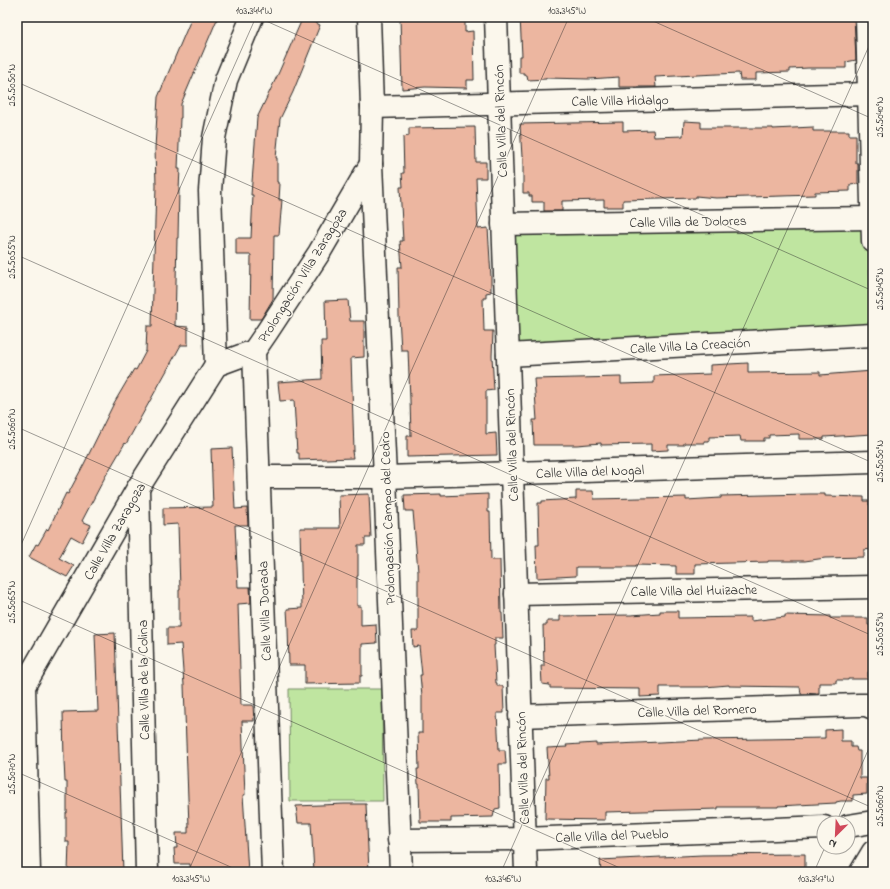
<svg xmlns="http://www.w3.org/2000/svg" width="890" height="889" viewBox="0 0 890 889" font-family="'Indie Flower',sans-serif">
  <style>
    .green { fill: #bfe5a0; stroke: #758866 }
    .building { fill: #ecb6a0; stroke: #2b2b2b }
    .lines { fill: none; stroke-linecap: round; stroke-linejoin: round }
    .minor-casing { stroke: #2b2b2b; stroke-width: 25 }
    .minor { stroke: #fbf7ec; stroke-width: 22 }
    .ticks { fill: none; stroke: #2b2b2b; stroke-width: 1; stroke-opacity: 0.45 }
    .labels { text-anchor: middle; stroke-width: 3; stroke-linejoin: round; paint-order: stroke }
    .street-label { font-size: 14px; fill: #2b2b2b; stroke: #fbf7ec }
    .neatline { fill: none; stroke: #2b2b2b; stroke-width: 1.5 }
    .ticks-label { font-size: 10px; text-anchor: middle; fill: #2b2b2b }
  </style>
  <rect width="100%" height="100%" fill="#fbf7ec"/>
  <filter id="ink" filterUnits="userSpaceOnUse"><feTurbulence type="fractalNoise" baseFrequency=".025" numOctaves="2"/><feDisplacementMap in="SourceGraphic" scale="8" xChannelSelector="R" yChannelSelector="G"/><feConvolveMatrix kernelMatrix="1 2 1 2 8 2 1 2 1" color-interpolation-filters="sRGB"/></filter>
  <g filter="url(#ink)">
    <g class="green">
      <polygon points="867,224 872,330 514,347 510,229"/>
      <polygon points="289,689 382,689 383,801 290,801"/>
    </g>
    <g class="building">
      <polygon points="192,17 218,17 181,104 181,118 180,118 178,169 180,169 179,189 178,238 177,238 175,326 188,327 188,345 181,345 126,444 125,443 105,477 82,521 91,525 82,542 71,536 59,558 74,566 67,577 29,557 36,544 38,545 47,529 48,530 66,493 68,494 84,464 114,403 134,369 136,370 146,351 147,326 152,326 156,186 155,148 158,97"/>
      <polygon points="303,17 320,25 293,92 280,119 276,158 277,158 277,182 278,182 278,184 280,184 279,200 282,200 279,235 274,235 273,299 261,319 250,319 251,255 236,255 236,238 251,238 253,195 251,195 257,118 279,72"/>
      <polygon points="400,17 465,17 465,32 473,31 474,80 467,80 467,88 425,87 402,89"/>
      <polygon points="520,17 854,17 856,60 846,62 846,68 808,68 790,69 790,72 756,73 756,80 740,80 739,73 655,77 656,87 619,87 619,77 589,79 546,78 546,79 528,80 527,75 524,75 524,73 519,73 519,56 522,56"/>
      <polygon points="684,121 701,122 701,128 773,128 773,129 813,127 813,131 849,131 849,135 856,135 856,163 858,163 858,184 850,185 850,191 815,192 815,195 716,198 696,196 696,198 623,200 623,207 604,207 604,200 562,201 562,211 544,211 544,202 532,202 532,196 529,196 529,193 523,193 523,157 522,157 520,124 623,122 623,131 653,130 654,137 683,136"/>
      <polygon points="475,127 476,162 486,162 486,178 476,178 478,229 488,228 491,277 491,292 486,293 486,298 483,298 484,331 493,331 492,356 494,390 486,391 486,434 496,433 497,455 407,457 407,436 411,436 410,400 408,350 401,350 399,316 398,267 402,267 400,241 403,241 400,187 403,187 402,173 404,173 403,137 409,136 409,128"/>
      <polygon points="348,300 350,321 364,321 364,357 351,358 354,451 352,451 353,458 299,460 299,453 297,453 294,400 280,401 278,382 322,379 321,341 326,341 325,301"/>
      <polygon points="748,363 748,373 820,372 820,375 873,371 873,434 824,437 824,439 799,439 799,434 769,435 769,438 764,438 764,441 741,441 740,436 709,437 709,441 704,441 704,443 684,443 684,445 668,445 668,450 651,451 651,444 601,445 601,443 577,445 534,445 533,420 537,420 534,379 621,377 621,384 654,383 654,376 710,374 710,365"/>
      <polygon points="232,448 235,509 247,508 248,525 235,525 238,587 250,587 251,603 238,604 241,705 253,705 254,721 242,721 245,795 243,795 245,825 248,872 190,872 190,864 175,864 174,848 177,848 176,833 188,833 188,827 189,827 184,685 181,644 167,645 167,628 179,628 179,590 180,590 178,524 163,525 163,508 213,507 211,449"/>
      <polygon points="576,491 593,491 594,499 686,497 686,500 721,498 721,496 810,494 825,494 825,496 864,497 864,501 869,501 869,505 872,505 872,549 864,550 864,557 825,558 805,561 768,561 768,562 695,564 695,574 676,574 676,566 636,565 636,567 576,567 576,576 537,578 536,545 539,545 538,503 542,503 542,501 576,499"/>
      <polygon points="369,494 371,538 365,538 365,545 358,545 358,576 357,576 357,606 361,606 361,625 376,624 377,643 362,644 362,676 360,676 360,683 305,684 305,665 289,665 288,627 287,609 302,608 300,528 340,528 339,495"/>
      <polygon points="441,494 441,496 488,494 488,512 490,512 491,560 500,560 501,613 502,613 503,638 495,638 495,645 494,645 496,683 497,683 497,686 503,686 504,713 497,713 499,750 505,750 506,764 499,764 500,808 495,809 493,817 451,818 451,822 420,822 419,784 418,784 417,769 419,769 418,733 422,733 422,696 420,675 422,675 419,646 413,647 412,631 418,631 418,572 413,511 405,511 404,495"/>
      <polygon points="660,611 678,611 678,618 751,617 751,621 785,617 785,615 830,616 830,618 868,618 868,625 873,625 873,672 868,672 868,679 848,679 848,680 836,680 836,683 819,683 819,693 801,694 800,687 729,686 729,685 704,687 660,687 660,696 640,697 640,689 550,688 550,685 542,684 541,666 544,666 543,625 547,625 547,621 560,621 560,616 631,615 660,613"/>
      <polygon points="115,633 123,872 68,872 69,842 66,842 66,813 67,813 67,782 65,782 64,761 63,712 98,711 95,634"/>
      <polygon points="841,729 841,741 851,741 851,747 856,747 857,751 860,751 860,778 867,778 867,794 853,795 853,801 841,801 836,802 836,803 778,806 778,807 718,807 718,809 605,812 605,820 545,819 546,778 549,778 547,748 567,747 566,745 596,743 596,745 703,740 825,738 825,730"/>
      <polygon points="344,804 366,804 369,872 314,872 311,823 298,823 296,806"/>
      <polygon points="805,854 805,872 601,872 600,860 702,855"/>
    </g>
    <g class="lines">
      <g class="minor-casing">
        <g id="minor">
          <polyline points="369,17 372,107 371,164 385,477 401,872"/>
          <polyline points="496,17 526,872"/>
          <polyline points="867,17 873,241"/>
          <polyline points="372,107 869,94"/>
          <polyline points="503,224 872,218"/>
          <polyline points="254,351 273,872"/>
          <polyline points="508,355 873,335"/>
          <polyline points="216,365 210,191 214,138 226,80 252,17"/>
          <polyline points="216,365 254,351 267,332 319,253 371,164"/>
          <polyline points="259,477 385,477 873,462"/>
          <polyline points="138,488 147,872"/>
          <polyline points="516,594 873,587"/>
          <polyline points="24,686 29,872"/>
          <polyline points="17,698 138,488 216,365"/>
          <polyline points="520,716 859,705 866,705 873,708"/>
          <polyline points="848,826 873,822"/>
          <polyline points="399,840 524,839 824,827"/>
          <polyline points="861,872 873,852"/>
        </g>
      </g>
      <use href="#minor" class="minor"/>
    </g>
  </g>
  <path class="ticks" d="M 257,17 L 873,291M 644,17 L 873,119M 17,82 L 873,463M 17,255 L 873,636M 17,427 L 873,808M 17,554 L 256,17M 17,599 L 629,872M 17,772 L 242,872M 836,823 L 873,739M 188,872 L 569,17M 501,872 L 873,37M 814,872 L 825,847"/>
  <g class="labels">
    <g class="street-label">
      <text transform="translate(620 100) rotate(-1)" y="5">Calle Villa Hidalgo</text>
      <text transform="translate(500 121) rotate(-92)" y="5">Calle Villa del Rincón</text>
      <text transform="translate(688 221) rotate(-1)" y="5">Calle Villa de Dolores</text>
      <text transform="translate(302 275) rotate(-58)" y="5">Prolongación Villa Zaragoza</text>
      <text transform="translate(690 345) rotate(-3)" y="5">Calle Villa La Creación</text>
      <text transform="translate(511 445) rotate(-92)" y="5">Calle Villa del Rincón</text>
      <text transform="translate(590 471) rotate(-2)" y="5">Calle Villa del Nogal</text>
      <text transform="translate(387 518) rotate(-92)" y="5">Prolongación Campo del Cedro</text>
      <text transform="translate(114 531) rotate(-60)" y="5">Calle Villa Zaragoza</text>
      <text transform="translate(694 590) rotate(-1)" y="5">Calle Villa del Huizache</text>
      <text transform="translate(264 611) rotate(-92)" y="5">Calle Villa Dorada</text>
      <text transform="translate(143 680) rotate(-91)" y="5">Calle Villa de la Colina</text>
      <text transform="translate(697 710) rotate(-2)" y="5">Calle Villa del Romero</text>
      <text transform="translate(522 768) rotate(-92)" y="5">Calle Villa del Rincón</text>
      <text transform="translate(612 835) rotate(-2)" y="5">Calle Villa del Pueblo</text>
    </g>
  </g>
  <rect width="890" height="889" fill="none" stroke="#fbf7ec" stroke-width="44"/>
  <g transform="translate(836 835) rotate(204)"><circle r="19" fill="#fbf7ec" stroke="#a8a59f"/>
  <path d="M0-3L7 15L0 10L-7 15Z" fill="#d1495b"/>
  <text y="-6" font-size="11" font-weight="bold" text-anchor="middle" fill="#2b2b2b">N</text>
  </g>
  <rect x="22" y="22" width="846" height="845" class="neatline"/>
  <g class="ticks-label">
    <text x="254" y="14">103.344°W</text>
    <text x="567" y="14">103.345°W</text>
    <text transform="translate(11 85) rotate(-90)" y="4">25.5050°N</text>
    <text transform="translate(879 117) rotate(-90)" y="4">25.5040°N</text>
    <text transform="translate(11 257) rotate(-90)" y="4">25.5055°N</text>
    <text transform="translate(879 289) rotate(-90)" y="4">25.5045°N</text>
    <text transform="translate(11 429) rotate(-90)" y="4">25.5060°N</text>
    <text transform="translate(879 461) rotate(-90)" y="4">25.5050°N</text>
    <text transform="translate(11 602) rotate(-90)" y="4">25.5065°N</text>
    <text transform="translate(879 634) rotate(-90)" y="4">25.5055°N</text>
    <text transform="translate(11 774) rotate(-90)" y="4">25.5070°N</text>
    <text transform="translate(879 806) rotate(-90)" y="4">25.5060°N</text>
    <text x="191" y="882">103.345°W</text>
    <text x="503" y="882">103.346°W</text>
    <text x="816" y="882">103.347°W</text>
  </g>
</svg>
